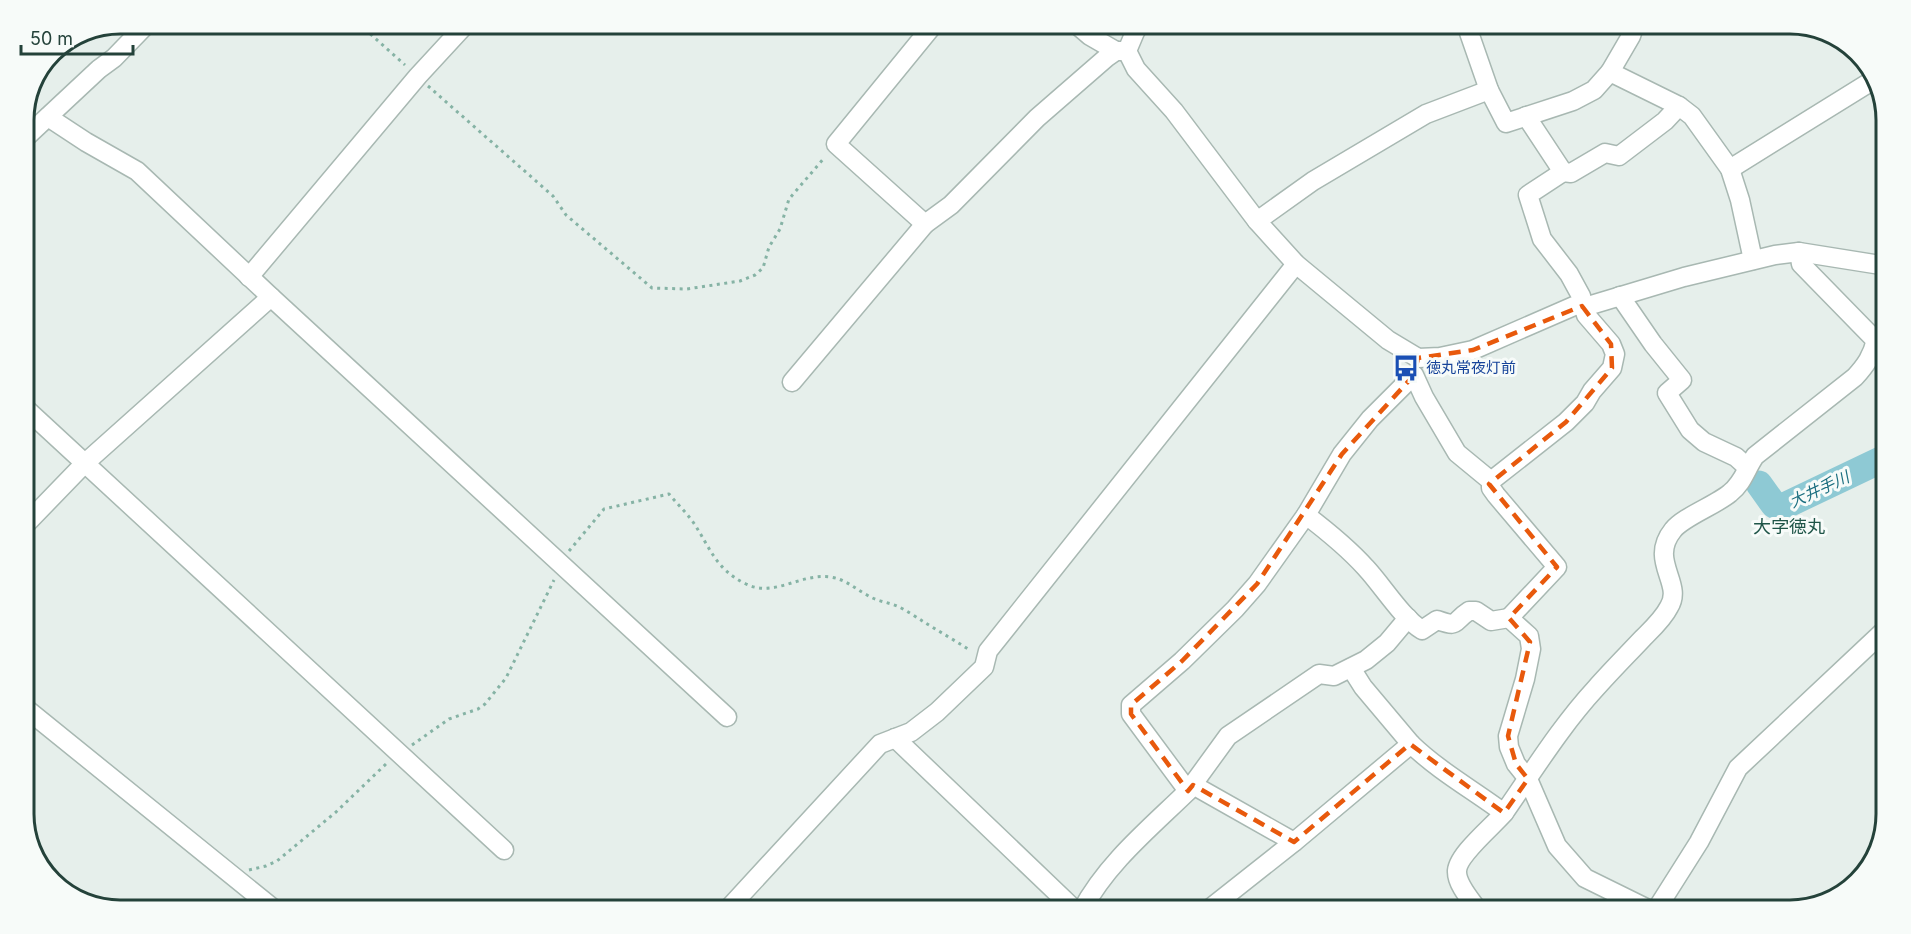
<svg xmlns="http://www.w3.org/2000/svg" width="1911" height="934" viewBox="0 0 1911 934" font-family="Inter,'Noto Sans JP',sans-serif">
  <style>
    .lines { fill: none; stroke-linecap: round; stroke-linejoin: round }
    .river { stroke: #8ec9d4; stroke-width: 27 }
    .minor-casing { stroke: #a8b8b2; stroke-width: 21 }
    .path { stroke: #86b3a5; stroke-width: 3; stroke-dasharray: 3 4.5; stroke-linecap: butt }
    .minor { stroke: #fff; stroke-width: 18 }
    .marked { fill: none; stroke: #e8590c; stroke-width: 4.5; stroke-dasharray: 12 8; stroke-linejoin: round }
    .labels { text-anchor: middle; stroke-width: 6; stroke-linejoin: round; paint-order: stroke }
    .transit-label { font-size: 15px; fill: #164399; stroke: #f7fbf9; text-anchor: start }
    .water-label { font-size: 16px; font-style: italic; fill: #1c6f80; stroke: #f7fbf9 }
    .quarter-label { font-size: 18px; fill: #1f5548; stroke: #f7fbf9 }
    .rim { fill: none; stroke: #24423a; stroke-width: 3 }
  </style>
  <rect width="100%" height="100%" fill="#e6efeb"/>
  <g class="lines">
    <polyline class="river" points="1759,484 1774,505 1780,508 1887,457"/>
    <g class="minor-casing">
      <g id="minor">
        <polyline points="934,24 836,144 925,224 951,205 1037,118 1106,58 1116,51 1127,51"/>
        <polyline points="1076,24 1090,36 1116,51"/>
        <polyline points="1140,24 1135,32 1127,51 1136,69 1174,111 1257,221 1296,264 1388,340 1418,358 1440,357 1473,350 1574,306 1591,305 1684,277 1775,255 1799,252 1887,266"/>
        <polyline points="1466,24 1489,90 1506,123 1573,101 1594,90 1610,72 1679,106 1692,116 1730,169 1740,200 1753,260"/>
        <polyline points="1610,72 1631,36 1635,24"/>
        <polyline points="48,117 86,142 137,171 271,297 727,717"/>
        <polyline points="24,139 99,69 114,58 147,24"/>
        <polyline points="1730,169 1875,79"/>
        <polyline points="1563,172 1571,173 1605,153 1619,156 1665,121 1679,106"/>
        <polyline points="1257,221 1313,181 1426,114 1489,90"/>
        <polyline points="1799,252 1801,264 1887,352"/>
        <polyline points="249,277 418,76 466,24"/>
        <polyline points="1620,296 1653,344 1682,380 1667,393 1690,430 1704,442 1736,457 1747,467"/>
        <polyline points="792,382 925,224"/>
        <polyline points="24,407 504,850"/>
        <polyline points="1491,481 1566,422 1585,403 1592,391 1612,368 1615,354 1611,344 1586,315 1581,296 1569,274 1542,239 1528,195 1563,172 1526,116"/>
        <path d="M 1306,515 C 1327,531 1348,548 1366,568 C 1382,585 1403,619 1422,630 L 1437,620 C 1460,628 1452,622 1469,611 L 1476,611 L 1491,621 L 1509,618"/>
        <polyline points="24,526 84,464 271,297"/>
        <polyline points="1351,668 1363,687 1411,744"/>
        <polyline points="24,707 275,910"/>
        <polyline points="895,738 1075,910"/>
        <polyline points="1193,785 1294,842"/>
        <polyline points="1188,791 1228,736 1319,674 1334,676 1366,660 1387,643 1408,618"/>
        <polyline points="727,910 880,744 911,732 937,712 984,667 988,651 1296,264"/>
        <path d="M 1082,910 C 1107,863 1150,828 1188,791 L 1131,714 L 1131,705 L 1182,661 L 1235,609 L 1257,584 L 1306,515 L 1342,454 L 1370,419 L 1414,375 L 1424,397 L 1457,453 L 1491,481 L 1491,488 L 1496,495 L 1557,567 L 1509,618 L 1529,636 L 1531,649 L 1525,679 L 1508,736 L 1509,747 L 1516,764 L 1528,779 L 1557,846 L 1585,878 L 1650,910"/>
        <path d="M 1208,910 L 1294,842 L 1411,744 C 1439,771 1473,790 1504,813 C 1534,770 1561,726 1596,688 C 1611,671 1627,655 1643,638 C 1652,629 1663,619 1669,607 C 1684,583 1648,561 1673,530 C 1683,517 1716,505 1730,493 C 1743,483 1746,469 1755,456 L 1855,377 C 1866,365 1872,356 1876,340"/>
        <path d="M 1478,910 C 1471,900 1457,885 1457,872 C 1456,856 1493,826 1504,813"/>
        <polyline points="1656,910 1699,842 1738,768 1887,628"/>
      </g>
    </g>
    <g class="path">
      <polyline points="359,24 405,65"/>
      <polyline points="428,86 553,196 566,215 652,288 687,289 740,281 755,275 763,268 769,247 780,229 789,199 825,157"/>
      <path d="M 569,551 L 604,509 L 669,494 C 677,504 686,512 693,522 C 710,547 715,569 746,584 C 774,598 800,573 830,577 C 845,579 854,588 867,595 C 876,601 887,602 897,606 C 906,610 916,617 924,622 C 940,632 956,641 971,651"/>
      <polyline points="412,745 449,719 478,709 485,704 506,678 554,580"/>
      <polyline points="249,870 266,866 277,861 336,812 387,763"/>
    </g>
    <use href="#minor" class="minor"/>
  </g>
  <path class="marked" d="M 1582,306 L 1611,344 L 1612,368 L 1566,422 L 1489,484 L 1557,567 L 1509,618 L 1530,642 L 1508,736 L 1516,764 L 1528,779 L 1504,813 L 1410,744 L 1294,842 L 1193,785 L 1188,791 L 1131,714 L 1131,705 L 1182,661 L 1257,584 L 1342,454 L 1414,375 L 1418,358 L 1473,350 Z"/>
  <defs>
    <g id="bus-bare" transform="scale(2.07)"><path d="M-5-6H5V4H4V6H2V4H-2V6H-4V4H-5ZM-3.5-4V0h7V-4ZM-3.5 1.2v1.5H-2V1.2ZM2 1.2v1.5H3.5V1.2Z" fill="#1a4fb4" stroke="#f7fbf9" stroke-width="2.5" paint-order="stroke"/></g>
  </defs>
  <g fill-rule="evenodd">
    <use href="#bus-bare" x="1406" y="368"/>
  </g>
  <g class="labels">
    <g class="transit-label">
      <text x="1426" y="373">徳丸常夜灯前</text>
    </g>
    <g class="water-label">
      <text transform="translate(1819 489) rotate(-25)" y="6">大井手川</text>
    </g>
    <g class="quarter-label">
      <text x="1789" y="533">大字徳丸</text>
    </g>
  </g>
  <path d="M0 0H1911V934H0ZM120 34H1790A86 86 0 0 1 1876 120V814A86 86 0 0 1 1790 900H120A86 86 0 0 1 34 814V120A86 86 0 0 1 120 34Z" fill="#f7fbf9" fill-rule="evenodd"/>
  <path class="rim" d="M120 34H1790A86 86 0 0 1 1876 120V814A86 86 0 0 1 1790 900H120A86 86 0 0 1 34 814V120A86 86 0 0 1 120 34Z"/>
  <path d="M21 45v9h112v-9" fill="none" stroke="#24423a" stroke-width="3"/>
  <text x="30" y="45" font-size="18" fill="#24423a" stroke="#f7fbf9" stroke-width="4.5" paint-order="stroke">50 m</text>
</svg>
